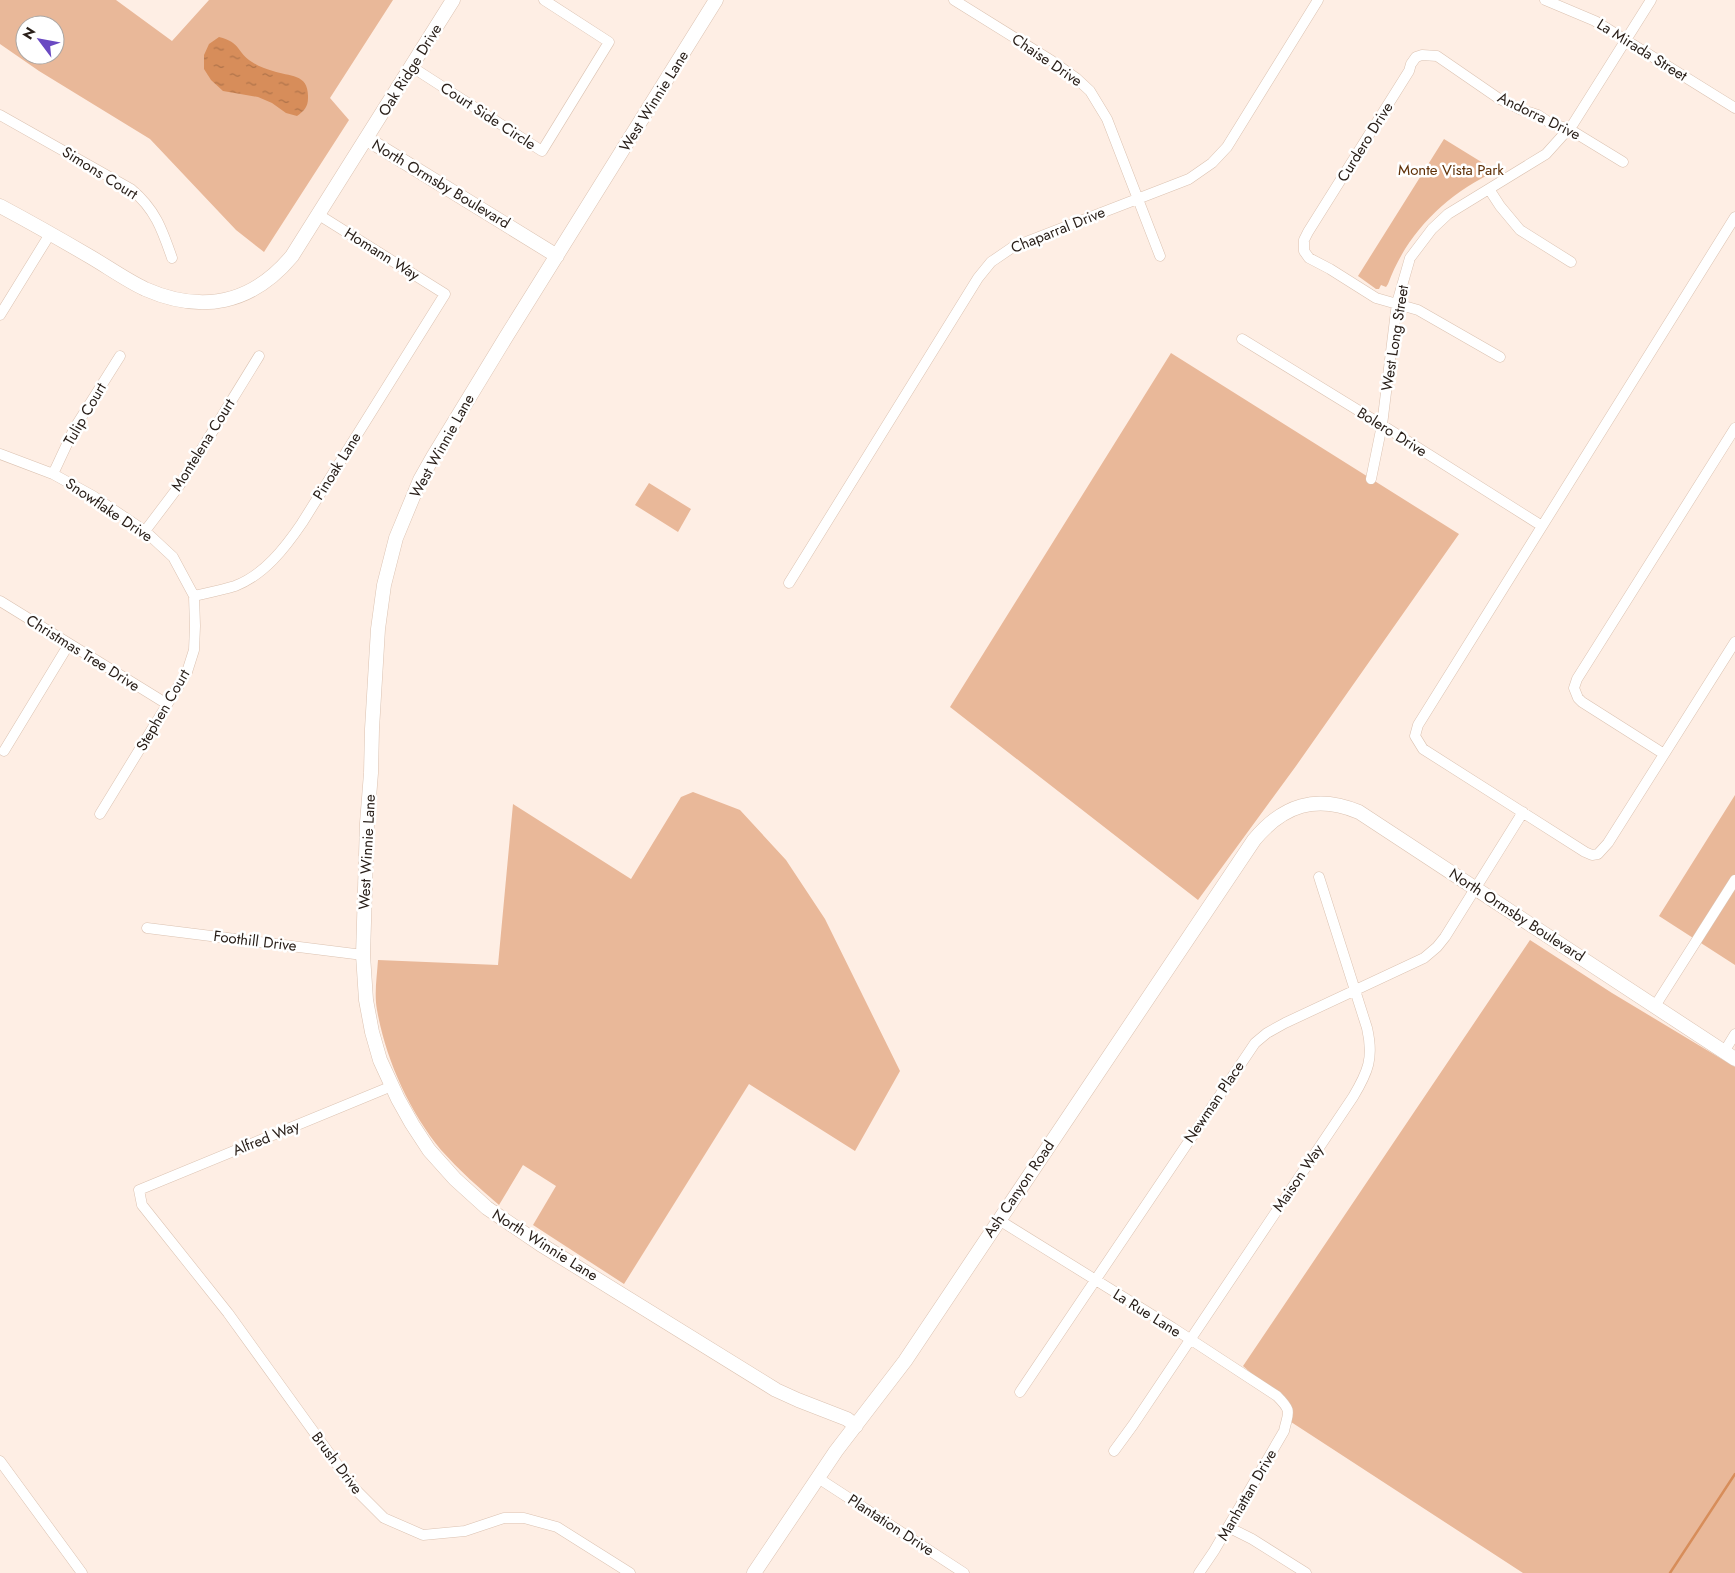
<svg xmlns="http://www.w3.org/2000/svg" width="1735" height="1573" font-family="Jost,sans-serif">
<defs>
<pattern id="water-ripples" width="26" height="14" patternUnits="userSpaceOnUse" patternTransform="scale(1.25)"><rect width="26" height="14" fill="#d78d5a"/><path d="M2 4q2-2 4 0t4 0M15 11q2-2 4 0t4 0" fill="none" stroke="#af734a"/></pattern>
</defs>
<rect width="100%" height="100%" fill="#feeee4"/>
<path fill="#e9b899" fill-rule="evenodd" d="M0,0H116L172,41L209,0H393L330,98L349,120L264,252L236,230L150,139L39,71L0,44ZM25,25H55V55H25Z
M1444,139L1496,171C1447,194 1407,232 1388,284L1386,287L1381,285L1379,289H1376L1358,276Z
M1171,353L1459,534L1296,766L1198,900L950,707Z
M649,483L691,509L678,532L635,505Z
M693,792L740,810L786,860L825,919L900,1071L855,1151L749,1084L624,1284L533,1225L556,1186L523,1165L499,1205C479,1188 459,1170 441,1150C409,1111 386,1060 377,1010C374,994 377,976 378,960L498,965L513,804L631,879L681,797Z
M1735,795V965L1659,916Z
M1530,940L1612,993L1735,1067V1573H1523L1288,1420L1277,1396L1243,1366Z"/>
<path fill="url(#water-ripples)" d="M219,37C241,42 237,53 252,62C258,66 266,69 273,71C290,77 309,73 308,98C308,107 304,111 297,116L286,113L272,103L258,97L223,91L211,80L204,69V55L209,44Z"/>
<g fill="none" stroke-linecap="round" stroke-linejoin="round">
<path stroke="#d78d5a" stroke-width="2.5" d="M1670,1573L1735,1474"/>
<defs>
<path id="minor" d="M954,0L1052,61L1076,78L1090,91L1107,119L1160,256
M1545,0L1595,21L1735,108
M412,67L542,151L609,42L544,0
M0,115L131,189C155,209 162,229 172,258
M1489,189L1500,206L1520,230L1571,262
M1735,217L1418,725L1415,736L1423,749L1585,852L1592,855L1598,854L1608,843L1735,642
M0,315L50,234
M1242,339L1382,425L1542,526
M1500,357L1418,310L1376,298L1330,269L1309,258L1304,251V240L1308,232L1409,71L1411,64L1416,57L1422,55L1437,56L1498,98L1522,110L1538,115L1550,123L1569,129L1623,162
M0,454L53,474L93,496L145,531L173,557L194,596L195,626L194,650L187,672L100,814
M53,474L74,429L120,356
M1371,479L1382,425L1397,303L1410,258L1432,229L1448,214L1546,154L1573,124L1651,0
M145,531L179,486L259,356
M789,583L978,278L991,262L1013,247L1189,179L1212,163L1227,147L1318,0
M194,596C207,593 222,590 235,586C264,575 285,548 302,523L445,294L319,215
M0,601L167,704
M4,751L69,644
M1664,754L1582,702L1578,698L1574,688L1577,679L1735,428
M147,928L363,955
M1655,1006L1735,880
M1724,1052L1735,1034
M392,1086L139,1190L142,1205L228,1313L355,1489L384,1518L423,1535L465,1531L504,1518H524L557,1527L630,1573
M999,1220L1173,1328L1277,1396C1293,1412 1288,1412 1284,1431L1214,1551L1199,1573
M1020,1392L1255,1043L1267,1033L1285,1023L1424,958L1437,947L1445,937L1523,812
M1114,1451L1133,1425L1353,1097C1368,1072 1374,1058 1367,1028L1319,877
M0,1461L82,1573
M818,1478L964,1573
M1228,1527L1252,1539L1306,1573"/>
<path id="tertiary" d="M716,0L506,337L433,457L420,480L396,538L384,585L378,629L372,729L371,773L367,823L363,955L366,1000L372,1032L380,1060L398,1099L412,1124L429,1150L455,1179L487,1208L540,1244L776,1390L798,1400L847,1419L856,1426
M367,139L557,256
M0,206C30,222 60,239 89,256C108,267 126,280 145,289C202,314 252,304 292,256L453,0
M754,1573L836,1451L905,1361L1254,840C1283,805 1316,794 1359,812L1735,1059"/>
</defs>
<use href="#minor" stroke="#dbc2b1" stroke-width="11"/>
<use href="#tertiary" stroke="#dbc2b1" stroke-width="15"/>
<use href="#minor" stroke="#fff" stroke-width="10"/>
<use href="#tertiary" stroke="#fff" stroke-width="14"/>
</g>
<g text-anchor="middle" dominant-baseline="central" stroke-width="5" stroke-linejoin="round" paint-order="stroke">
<g font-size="15" fill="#2a201a" stroke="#fff">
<text transform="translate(1642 50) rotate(32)">La Mirada Street</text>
<text transform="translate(1047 60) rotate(34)">Chaise Drive</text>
<text transform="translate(410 70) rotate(-58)">Oak Ridge Drive</text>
<text transform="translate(654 101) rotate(-58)">West Winnie Lane</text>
<text transform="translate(488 116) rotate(33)">Court Side Circle</text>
<text transform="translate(1539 116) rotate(26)">Andorra Drive</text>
<text transform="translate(1365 142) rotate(-58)">Curdero Drive</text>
<text transform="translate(100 173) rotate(32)">Simons Court</text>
<text transform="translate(441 184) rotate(31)">North Ormsby Boulevard</text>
<text transform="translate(1058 230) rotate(-22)">Chaparral Drive</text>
<text transform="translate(382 254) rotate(32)">Homann Way</text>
<text transform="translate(1395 338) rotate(-81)">West Long Street</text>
<text transform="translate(85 414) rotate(-60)">Tulip Court</text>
<text transform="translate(1392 432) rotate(32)">Bolero Drive</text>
<text transform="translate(203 445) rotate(-58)">Montelena Court</text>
<text transform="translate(442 446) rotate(-61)">West Winnie Lane</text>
<text transform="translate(337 466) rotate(-58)">Pinoak Lane</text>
<text transform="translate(109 510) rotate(34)">Snowflake Drive</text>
<text transform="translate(83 653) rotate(32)">Christmas Tree Drive</text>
<text transform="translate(163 710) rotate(-60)">Stephen Court</text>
<text transform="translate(367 852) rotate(-87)">West Winnie Lane</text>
<text transform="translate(1517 915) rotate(33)">North Ormsby Boulevard</text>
<text transform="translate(255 941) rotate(7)">Foothill Drive</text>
<text transform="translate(1214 1102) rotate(-56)">Newman Place</text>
<text transform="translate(266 1138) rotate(-22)">Alfred Way</text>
<text transform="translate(1298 1178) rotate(-56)">Maison Way</text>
<text transform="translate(1019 1189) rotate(-56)">Ash Canyon Road</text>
<text transform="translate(545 1245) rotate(32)">North Winnie Lane</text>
<text transform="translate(1147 1313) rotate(32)">La Rue Lane</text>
<text transform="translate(337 1463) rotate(53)">Brush Drive</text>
<text transform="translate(1247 1495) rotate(-60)">Manhattan Drive</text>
<text transform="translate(891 1525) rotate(33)">Plantation Drive</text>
</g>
<g font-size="15" fill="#5f3007" stroke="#fff">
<text x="1451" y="170">Monte Vista Park</text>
</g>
</g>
<g transform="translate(40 40) rotate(302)"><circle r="24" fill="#ffffff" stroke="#aaa6a3"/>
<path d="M0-4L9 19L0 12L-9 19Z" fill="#6a49c2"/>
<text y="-8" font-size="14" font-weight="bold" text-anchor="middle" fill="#2a201a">N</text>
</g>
</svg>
